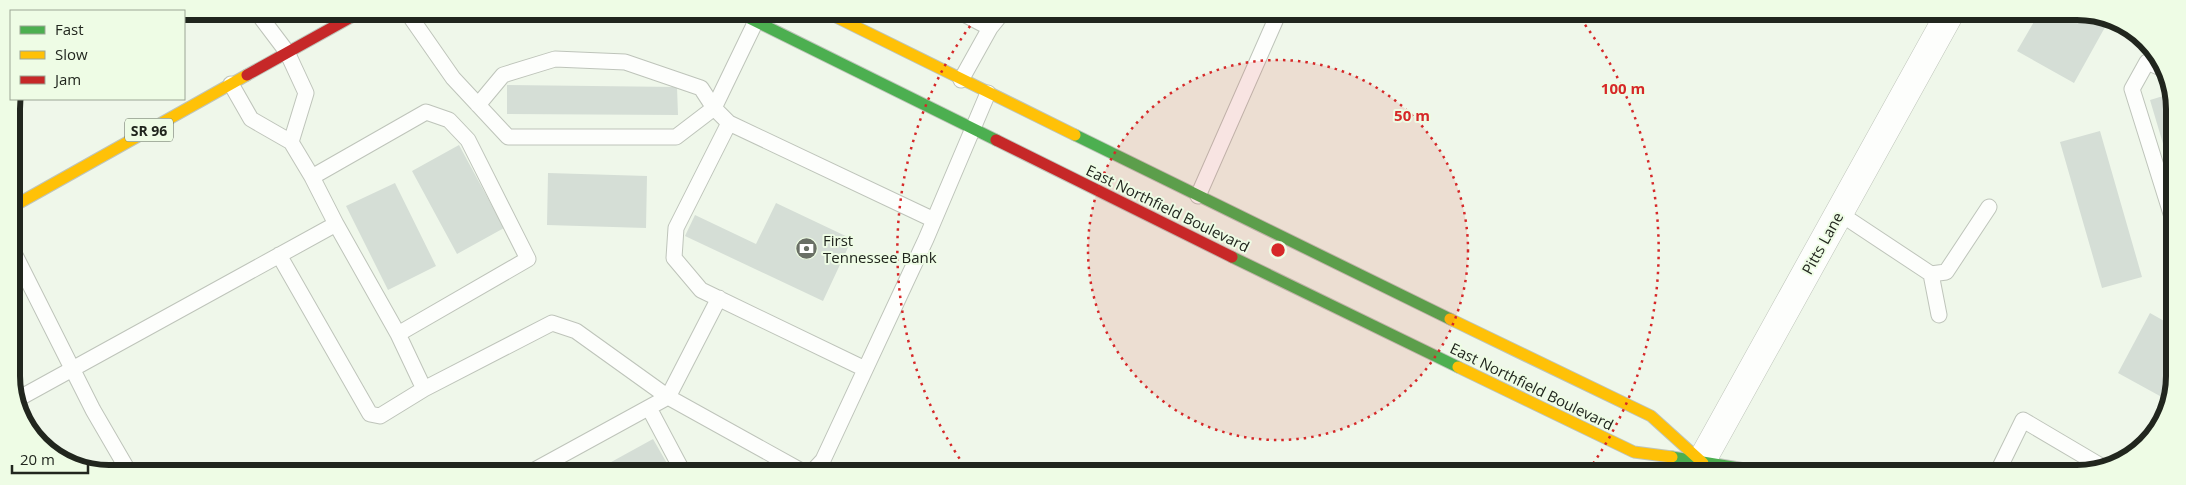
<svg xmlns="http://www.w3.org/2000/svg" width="2186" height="485" font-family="'Open Sans',sans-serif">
<rect width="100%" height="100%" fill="#eff7ea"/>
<path fill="#d5ded6" d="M2039,13H2096L2109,20L2074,83L2017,51Z
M507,85L677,87L678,115L507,114Z
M2173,93V174H2172L2150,100Z
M2100,131L2142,277L2102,288L2060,142Z
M459,145L504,228L457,254L412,171Z
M548,173L647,176L646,228L547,225Z
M395,183L436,266L388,290L346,206Z
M776,203L852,239L823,301L685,236L695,215L756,244Z
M2150,313L2173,326V395L2169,401L2118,373Z
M653,439L672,472H593Z"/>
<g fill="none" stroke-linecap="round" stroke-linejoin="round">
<defs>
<path id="lane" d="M256,11L287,52L306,93L291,142
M407,12L453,78L508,137H676L714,108L756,21
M960,12L990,28
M2161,68L2147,62L2132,89L2173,220
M961,80L990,28L1003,12
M478,105L503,75L555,59L625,62L701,88L714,108L729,123L934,220
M729,123L676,228L674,258L701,290L865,369
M312,177L426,112L449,120L468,140L528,259L398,334
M1198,196L1279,12
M1839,213L1931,274L1946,272L1989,207
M336,224L398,334L424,389L552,323L576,331L668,397L805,473
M12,249L93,410L129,472
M279,255L370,414L380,416L424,389
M1931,274L1939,315
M16,400L336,224L312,177L291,142L251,119L231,84
M649,408L683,472
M531,472L668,397L719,298
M811,473L823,460L926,239L988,93
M1997,473L2023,420L2101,466"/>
<path id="street" d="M1695,473L1950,13"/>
<path id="fast" d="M737,12L996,140
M1075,135L1450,319
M1232,257L1458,367
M1672,457L1769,473"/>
<path id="slow" d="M826,12L1075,135
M12,207L247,75
M1450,319L1651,416L1703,463
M1458,367L1634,452L1672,457"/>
<path id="jam" d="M247,75L362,11
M996,140L1232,257"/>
</defs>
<use href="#lane" stroke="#bec4ba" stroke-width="17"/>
<use href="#street" stroke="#bec4ba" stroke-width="29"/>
<use href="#fast" stroke="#bec4ba" stroke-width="13"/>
<use href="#slow" stroke="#bec4ba" stroke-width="13"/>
<use href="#jam" stroke="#bec4ba" stroke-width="13"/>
<use href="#lane" stroke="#fdfefc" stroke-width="15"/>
<use href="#street" stroke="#fdfefc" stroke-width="28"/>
<use href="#fast" stroke="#4caf50" stroke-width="11"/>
<use href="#slow" stroke="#ffc107" stroke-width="11"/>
<use href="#jam" stroke="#c62828" stroke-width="11"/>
</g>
<circle cx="1278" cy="250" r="190" fill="#d62828" fill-opacity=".12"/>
<g fill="none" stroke="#d62828" stroke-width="2.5" stroke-dasharray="2.5 5">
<circle cx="1278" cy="250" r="190"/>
<path d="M968 471A381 381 0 0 1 980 13M1576 13A381 381 0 0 1 1588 471"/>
</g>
<defs>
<symbol id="bank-disc" viewBox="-11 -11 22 22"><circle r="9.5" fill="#696f65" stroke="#eefce5"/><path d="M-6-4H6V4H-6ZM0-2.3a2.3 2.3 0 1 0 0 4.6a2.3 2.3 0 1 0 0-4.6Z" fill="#fff"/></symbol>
</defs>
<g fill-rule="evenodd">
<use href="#bank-disc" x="794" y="236" width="25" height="25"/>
</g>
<g text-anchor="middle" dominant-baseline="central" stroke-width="4" stroke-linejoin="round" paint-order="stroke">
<rect fill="#eefce5" stroke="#5e665a" stroke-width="1" x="125" y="118.5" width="48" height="23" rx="4"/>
<g font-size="14" font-weight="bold" fill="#21261e">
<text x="149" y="130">SR 96</text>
</g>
<g font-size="15" fill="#21261e" stroke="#eefce5">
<text transform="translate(1168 208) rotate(26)">East Northfield Boulevard</text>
<text transform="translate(1822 243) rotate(-61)">Pitts Lane</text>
<text transform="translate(1532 386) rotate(26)">East Northfield Boulevard</text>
</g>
<g font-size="15" fill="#21261e" stroke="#eefce5" text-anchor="start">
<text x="823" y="240">First<tspan x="823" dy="17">Tennessee Bank</tspan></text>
</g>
</g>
<path d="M0 0H2186V485H0ZM109 20H2077A89 89 0 0 1 2166 109V376A89 89 0 0 1 2077 465H109A89 89 0 0 1 20 376V109A89 89 0 0 1 109 20Z" fill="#eefce5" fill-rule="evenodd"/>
<path fill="none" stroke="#21261e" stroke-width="6" d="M109 20H2077A89 89 0 0 1 2166 109V376A89 89 0 0 1 2077 465H109A89 89 0 0 1 20 376V109A89 89 0 0 1 109 20Z"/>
<circle cx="1278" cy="250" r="8" fill="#d62828" stroke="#eefce5" stroke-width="2.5"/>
<g font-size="15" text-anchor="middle" font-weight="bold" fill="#d62828" stroke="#eefce5" stroke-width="4" stroke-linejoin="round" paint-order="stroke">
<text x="1623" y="94">100 m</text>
<text x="1412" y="121">50 m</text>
</g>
<rect x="10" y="10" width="175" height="90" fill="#eefce5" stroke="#9ca695"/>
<rect x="20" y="26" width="25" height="8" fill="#4caf50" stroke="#9ca695"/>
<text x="55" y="35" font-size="15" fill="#21261e">Fast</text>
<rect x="20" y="51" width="25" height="8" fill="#ffc107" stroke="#9ca695"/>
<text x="55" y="60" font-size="15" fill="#21261e">Slow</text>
<rect x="20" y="76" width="25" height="8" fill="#c62828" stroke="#9ca695"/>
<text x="55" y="85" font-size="15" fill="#21261e">Jam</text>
<path d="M12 465v8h76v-8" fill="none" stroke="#21261e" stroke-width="2.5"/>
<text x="20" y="465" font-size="15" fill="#21261e" stroke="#eefce5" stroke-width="4" paint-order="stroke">20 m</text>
</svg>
